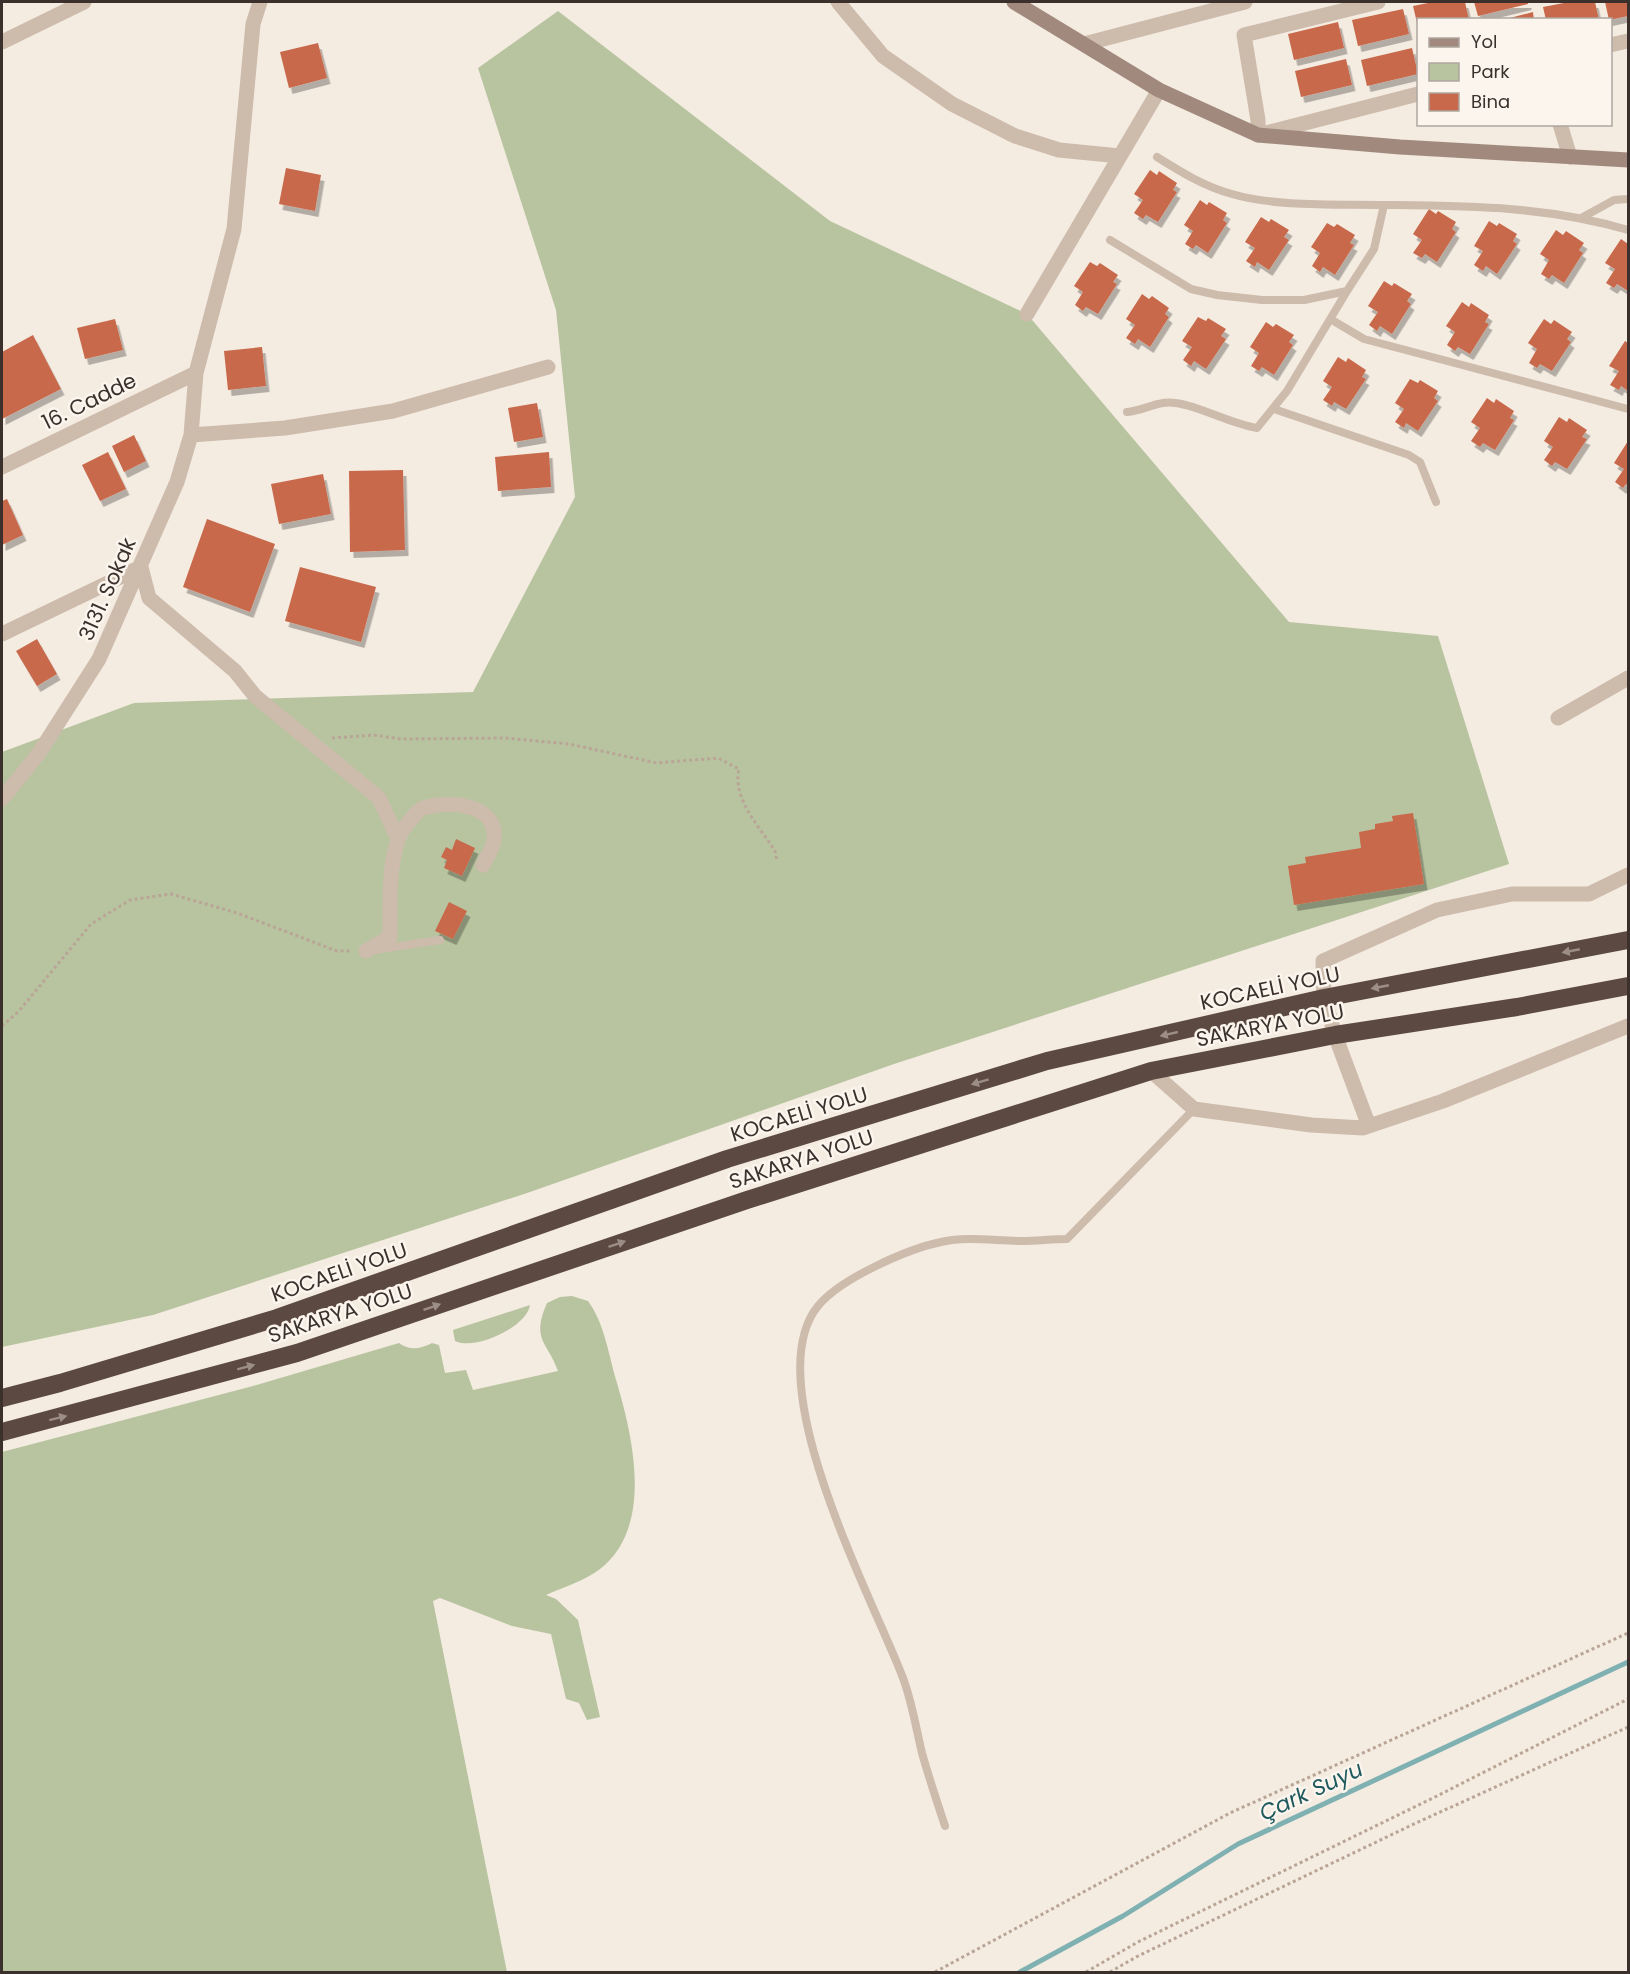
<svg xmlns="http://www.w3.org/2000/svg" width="1630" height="1974" font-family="Poppins,sans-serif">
<defs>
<filter id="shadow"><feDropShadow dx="3.5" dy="6" stdDeviation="0" flood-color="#0004"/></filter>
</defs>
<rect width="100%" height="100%" fill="#f4ebe1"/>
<path fill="#b8c4a0" d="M558,11L830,221L1027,314L1289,622L1438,636L1509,864L894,1064L530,1192L153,1315L2,1347V752L134,703L473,692L575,497L556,310L478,68Z
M572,1296L588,1301C605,1324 609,1357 617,1383C633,1438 654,1527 600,1569C584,1581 564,1587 546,1595L556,1599L578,1620L600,1717L587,1720L579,1703L566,1699L551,1634L512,1626L440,1598L433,1601L507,1972H2V1452L253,1386L399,1343C410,1351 420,1349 432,1343L439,1345L445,1373L466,1370L473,1390L558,1371C547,1341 531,1340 547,1303L560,1297Z
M530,1305C527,1327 475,1351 455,1341L453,1330Z"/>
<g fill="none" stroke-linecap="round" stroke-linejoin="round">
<path stroke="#7fb0b2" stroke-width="5" d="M1020,1972L1123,1916L1238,1844L1628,1662"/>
</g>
<path fill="#c8694b" filter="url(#shadow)" d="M1433,2H1465L1469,20H1418V27L1413,6Z
M1474,2H1528V4L1478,16Z
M1569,2H1595L1599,20H1546L1543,7Z
M1605,2H1628V16L1609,20Z
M1403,9L1409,34L1358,46L1352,20Z
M1533,12L1534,20H1506V19Z
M1338,22L1344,48L1294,60L1288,34Z
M318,43L327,78L289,88L280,52Z
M1412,48L1418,74L1367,86L1361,60Z
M1346,59L1352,85L1301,97L1295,71Z
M286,168L321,175L315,211L279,204Z
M1150,170L1157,175L1159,171L1177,183L1173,190L1177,192L1158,222L1146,215L1143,219L1134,213L1143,200L1134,194Z
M1200,200L1207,205L1209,202L1227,213L1223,220L1227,223L1208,253L1196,245L1193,249L1185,244L1193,231L1184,225Z
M1429,209L1436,214L1438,211L1456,222L1452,229L1456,232L1437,262L1425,254L1422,258L1413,253L1422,240L1413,234Z
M1261,217L1269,222L1271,219L1289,230L1284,237L1289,240L1269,270L1257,262L1255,267L1246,261L1255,248L1245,242Z
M1489,221L1497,226L1499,223L1517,234L1513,241L1517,244L1497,274L1486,266L1483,271L1474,265L1483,251L1474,246Z
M1327,223L1334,227L1337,224L1355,235L1350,243L1354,245L1335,275L1323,267L1320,272L1312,266L1320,253L1311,247Z
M1556,230L1563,235L1566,231L1584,243L1579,250L1583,253L1564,283L1552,275L1549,279L1541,274L1549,260L1540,254Z
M1621,239L1628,244V291L1617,284L1614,288L1606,283L1615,269L1605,263Z
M1090,262L1097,266L1100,263L1118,275L1113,282L1117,284L1098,314L1086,307L1083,311L1075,305L1083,292L1074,286Z
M1384,281L1392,286L1394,283L1412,294L1407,301L1411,304L1392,334L1380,326L1377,331L1369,325L1378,312L1368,306Z
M1142,294L1149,299L1152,296L1169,308L1165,314L1169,317L1150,347L1138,339L1135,344L1126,338L1135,325L1126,319Z
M1462,302L1469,307L1471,303L1489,315L1485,322L1489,324L1470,354L1458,347L1455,351L1447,345L1455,332L1446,326Z
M1198,317L1206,321L1208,318L1226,329L1221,336L1226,339L1206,369L1194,361L1191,366L1183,360L1192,347L1182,341Z
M115,319L123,350L85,359L77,328Z
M1544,319L1551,324L1554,320L1572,332L1567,339L1571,342L1552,371L1540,364L1537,368L1529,363L1537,349L1528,343Z
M1266,322L1273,327L1276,324L1294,335L1289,342L1293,345L1274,375L1262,367L1259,371L1251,366L1259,353L1250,347Z
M33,335L61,389L2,419V352Z
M1625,341L1628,343V391L1621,386L1619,390L1610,385L1619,371L1609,366Z
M262,347L266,386L228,390L224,351Z
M1338,357L1346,362L1348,358L1366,370L1362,377L1366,379L1346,409L1334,402L1332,406L1323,400L1332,387L1323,381Z
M1410,379L1418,383L1420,380L1438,391L1434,398L1438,401L1418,431L1406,423L1404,428L1395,422L1404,409L1395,403Z
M1487,398L1494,403L1496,399L1514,411L1510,418L1514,420L1495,450L1483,443L1480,447L1471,441L1480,428L1471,422Z
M537,403L543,437L514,442L508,408Z
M1559,417L1567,422L1569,418L1587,430L1582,437L1587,439L1567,469L1555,462L1552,466L1544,460L1553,447L1544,441Z
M134,435L146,461L124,472L112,446Z
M1628,441V485L1626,484L1623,488L1615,482L1624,469L1614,463Z
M108,452L126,489L100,501L82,465Z
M549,452L551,487L498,491L495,457Z
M403,470L405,550L350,552L349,471Z
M323,474L331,514L279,524L271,484Z
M7,499L23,535L2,545V501Z
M207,519L275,544L250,612L183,587Z
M300,567L376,587L361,642L285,621Z
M37,639L57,674L37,686L16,651Z
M1413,813L1424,884L1294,905L1288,866L1306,863L1305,857L1361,848L1359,832L1375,829V824L1393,821L1392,816Z
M456,839L475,848L462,876L444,868L447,860L441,857L446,847L452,850Z
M449,902L467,911L453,939L435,931Z"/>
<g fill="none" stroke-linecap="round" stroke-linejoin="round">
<path stroke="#b9a596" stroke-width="3" stroke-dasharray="3 3" stroke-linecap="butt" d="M332,738L374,735L401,739L505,738L569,744L657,763L718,758L739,769C732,799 760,827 775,851L777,861
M2,1026L19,1011L91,924L130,900L171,894L237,913L337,951H350
M935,1972L1230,1813L1628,1633
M1086,1972L1138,1942L1437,1796L1628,1699
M1110,1972L1138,1956L1416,1823L1628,1727"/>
<path stroke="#cdbbac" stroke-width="8" d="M1157,157C1181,172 1205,187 1232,194C1275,207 1338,204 1384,205
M1583,217L1614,200L1628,199
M1110,240L1191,289L1217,295L1262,300H1304L1347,291L1374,249L1384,205C1468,206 1547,206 1628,230
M1332,320L1364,339L1628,409
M1274,409L1409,455L1420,462L1436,502
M1127,412C1140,411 1150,405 1163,403C1188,399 1228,424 1257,428L1287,391L1347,291
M375,950L440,940
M945,1826C937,1802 929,1778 922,1753C916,1728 912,1702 903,1678C873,1599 756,1382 818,1306C840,1279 907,1249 941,1242C968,1236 995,1241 1022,1241C1037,1241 1052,1239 1067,1239L1194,1109"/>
<path stroke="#cdbbac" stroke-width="15" d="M838,2L883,56L952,104L1015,136L1059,150L1120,156
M1378,2L1244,35L1258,120V135L1418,94
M2,42L84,2
M1084,44L1245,2
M1610,45L1628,41
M1560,124L1570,157
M1027,314L1159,90
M191,435L285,428L393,411L548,367
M2,467L196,373
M2,634L141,567L149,598L235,671L255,696L379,798L398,839
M1558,718L1628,678
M2,799L39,753L99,659L177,482L191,435L196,373L234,229L253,24L260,2
M366,951L390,937C390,906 388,870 398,840C400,832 416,811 423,808C447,800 499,803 494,840C493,848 486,858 483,865
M1151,1071L1194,1109L1311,1125L1363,1128L1443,1101L1628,1026
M1369,1126L1335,1035L1324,998L1323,961L1437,910L1512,894H1589L1628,875"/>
<path stroke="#a18a7d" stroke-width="15" d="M1014,2L1159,90L1258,135L1400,147L1628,160"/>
<path stroke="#5c4a42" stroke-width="18" d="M2,1398L60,1383L277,1318L727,1159L1047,1061L1324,998L1628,940
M2,1432L297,1353L747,1200L1151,1071L1335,1035L1517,1007L1628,986"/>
</g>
<defs><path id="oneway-solid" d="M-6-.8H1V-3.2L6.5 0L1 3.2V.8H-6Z" transform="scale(1.5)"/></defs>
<g fill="#9c8e87">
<use href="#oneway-solid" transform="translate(1571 951) rotate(169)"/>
<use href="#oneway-solid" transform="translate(1380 987) rotate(169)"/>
<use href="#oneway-solid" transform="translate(1169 1034) rotate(167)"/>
<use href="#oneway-solid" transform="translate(980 1082) rotate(163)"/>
<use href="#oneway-solid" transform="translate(617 1244) rotate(-19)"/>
<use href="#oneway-solid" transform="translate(432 1307) rotate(-19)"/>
<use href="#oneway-solid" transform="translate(246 1367) rotate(-15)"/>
<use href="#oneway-solid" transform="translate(58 1418) rotate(-14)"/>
</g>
<g text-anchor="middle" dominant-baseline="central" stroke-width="5" stroke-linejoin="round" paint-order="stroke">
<g font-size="21" fill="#3b302b" stroke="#fbf5ee">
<text transform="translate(89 401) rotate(-26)">16. Cadde</text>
<text transform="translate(107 589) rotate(-66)">3131. Sokak</text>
<text transform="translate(1270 988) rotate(-12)">KOCAELİ YOLU</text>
<text transform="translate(1270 1025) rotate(-11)">SAKARYA YOLU</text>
<text transform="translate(799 1114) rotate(-17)">KOCAELİ YOLU</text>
<text transform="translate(801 1159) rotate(-18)">SAKARYA YOLU</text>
<text transform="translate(339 1272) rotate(-19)">KOCAELİ YOLU</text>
<text transform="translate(340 1313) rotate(-18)">SAKARYA YOLU</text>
</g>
<g font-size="22" font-style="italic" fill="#1f5a5e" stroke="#fbf5ee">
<text transform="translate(1311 1791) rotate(-25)">Çark Suyu</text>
</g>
</g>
<rect width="1630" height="1974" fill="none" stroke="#3b302b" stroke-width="6"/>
<rect x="1417" y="18" width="195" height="108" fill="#fbf5ee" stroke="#aea6a0" stroke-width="1.5"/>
<rect x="1429" y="38" width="30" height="9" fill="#a18a7d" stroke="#aea6a0" stroke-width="1.5"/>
<text x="1471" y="48" font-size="18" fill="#3b302b">Yol</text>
<rect x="1429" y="63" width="30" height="18" fill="#b8c4a0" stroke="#aea6a0" stroke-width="1.5"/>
<text x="1471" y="78" font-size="18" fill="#3b302b">Park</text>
<rect x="1429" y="93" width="30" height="18" fill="#c8694b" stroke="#aea6a0" stroke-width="1.5"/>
<text x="1471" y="108" font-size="18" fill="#3b302b">Bina</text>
</svg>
